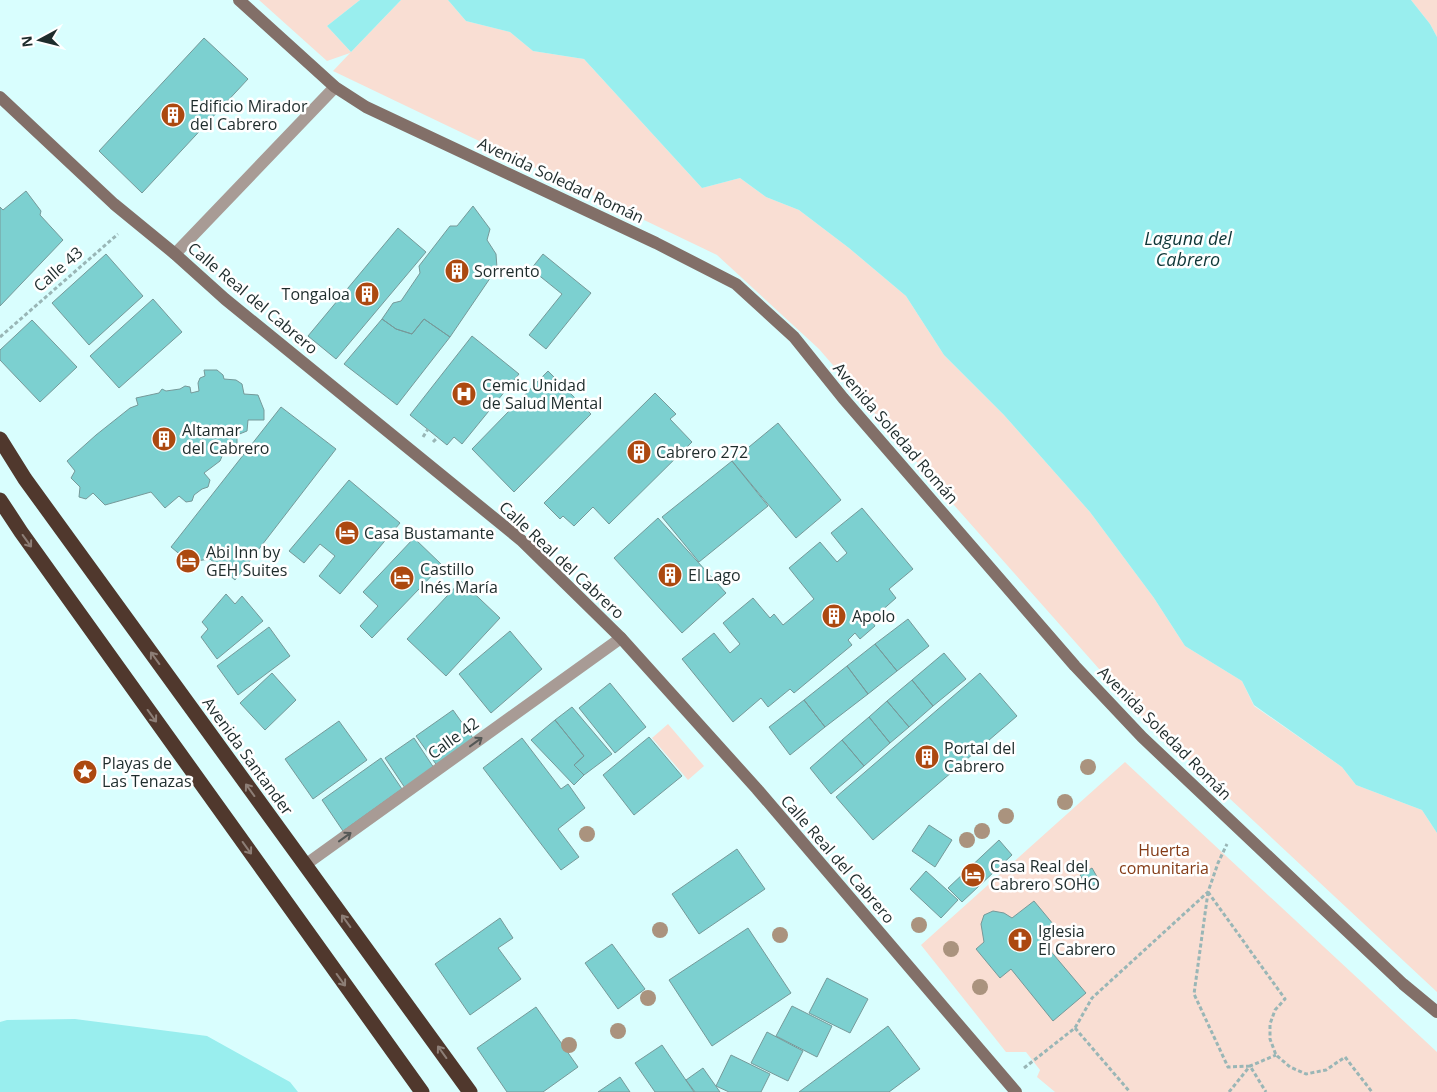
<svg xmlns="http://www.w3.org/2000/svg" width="1437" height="1092" font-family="'Open Sans',sans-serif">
<rect width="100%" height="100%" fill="#d9fefe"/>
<path fill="#f9ded3" d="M259,0H360L327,26L351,52L401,0H448L466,21L510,32L533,51L584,59L702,188L740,178L766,197L799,210L849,248L906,296L944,355L1004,415L1090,512L1154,598L1185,646L1242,681L1254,706L1342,767L1356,785L1422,810L1437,833V992L1139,714L953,504L819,349L717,255L333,71L350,53L327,61Z
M1411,0H1437V37L1430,24Z
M668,724L704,766L688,780L652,738Z
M1125,762L1437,1052V1092H1055L1037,1077L1040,1070L1026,1052H1006L921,945Z"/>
<path fill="#9ee" d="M360,0H401L351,52L327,26Z
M448,0H1411L1430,24L1437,37V833L1422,810L1356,785L1342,767L1254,705L1242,681L1185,646L1154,598L1090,512L1004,415L944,355L906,296L849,248L799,210L766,197L740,178L702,188L584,59L533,51L510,32L466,21Z
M75,1019L207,1036L290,1082L298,1092H0V1022L7,1020Z"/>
<path fill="#7cd0d0" stroke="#769999" d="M204,38L248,79L142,193L99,151Z
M26,191L41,211L40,215L63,240L0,306V207L3,210Z
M473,206L490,229L487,240L496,254L497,268L450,337L424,319L412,334L396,329L382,319L393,303L401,301L420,273L419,266L450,226H457Z
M398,228L426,252L336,359L308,336Z
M106,254L143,296L89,345L52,303Z
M543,254L591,293L546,349L529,335L562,294L531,269Z
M153,299L182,332L119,388L90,356Z
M382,319L396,329L412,334L424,319L450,337L397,405L344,364Z
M32,320L77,367L40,402L0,360V350Z
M472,336L519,374L462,444L454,437L447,445L410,415Z
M204,370H217L223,375L224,379L236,380L242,384L244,394L258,395L264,410V420H248L247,431L237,435V444L227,445L228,452L223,454L220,461L204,473L210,480L208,487L202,489L194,495L192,501L186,502L179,496L165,508L151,492L105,505L93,493L86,499L79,497L80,487L71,478L75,471L67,461L96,435L130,408L138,405L136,398L159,393L162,389L166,391L180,389L185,386L190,387L191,393L199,391L198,383L200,378L205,376Z
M548,371L591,414L514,492L472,449Z
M655,393L676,414L670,419L692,442L609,524L593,507L574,526L563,516L560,519L544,503Z
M281,407L336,449L235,580L210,559L189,562L171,547Z
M778,423L841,500L796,538L732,461Z
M732,461L768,506L699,562L662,517Z
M349,480L400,523L340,594L319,576L335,556L320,544L304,563L289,551Z
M862,508L913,569L889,589L896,598L871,620L875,626L860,639L855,633L848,640L852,645L794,693L790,689L768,707L761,698L733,722L682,659L714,633L730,653L740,644L723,623L753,598L770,618L774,614L783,625L814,599L789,568L820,542L837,562L847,553L831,533Z
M658,518L726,593L682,633L614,558Z
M414,538L442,565L372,638L360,626L378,606L363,592Z
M461,581L500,618L446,676L407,639Z
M226,594L235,604L242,596L263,621L217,659L201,637L208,629L202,622Z
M908,619L929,646L897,671L875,644Z
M269,627L290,656L238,695L217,666Z
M510,631L542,669L491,713L459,674Z
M875,644L897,671L868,694L847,666Z
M944,653L966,679L933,706L912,680Z
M847,666L868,694L825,727L804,700Z
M272,673L296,700L265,730L240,703Z
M980,673L1017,716L873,840L836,797Z
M912,680L933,706L909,727L887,701Z
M610,683L646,727L615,753L579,708Z
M804,700L825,727L790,755L769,727Z
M887,701L909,727L890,743L869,717Z
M572,707L612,754L584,775L574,765L584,756L555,720Z
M453,710L475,741L438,767L416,736Z
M869,717L890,743L864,766L842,740Z
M555,720L584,756L574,765L584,775L574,785L531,740Z
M339,721L367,760L313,799L285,759Z
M649,737L682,776L634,815L603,775Z
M414,738L434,768L405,788L385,758Z
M522,738L561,789L568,784L585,808L558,829L579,857L561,870L483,768Z
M842,740L864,766L831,794L810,768Z
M381,758L402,789L343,831L322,800Z
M929,825L952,840L935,867L912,851Z
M999,840L1012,855L962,902L948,888Z
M737,849L765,889L699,934L672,894Z
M1092,868L1100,882L1088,888L1080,875Z
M926,871L958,900L941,918L910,889Z
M1034,901L1058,930L1043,942L1086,993L1053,1021L1011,969L1000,978L976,949L984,942L981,924L984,915L993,911L1004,913L1012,918Z
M500,918L513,938L498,948L521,979L470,1015L435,964Z
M748,928L791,993L712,1046L669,980Z
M612,944L645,989L618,1009L585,963Z
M827,978L868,999L850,1033L809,1013Z
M792,1006L832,1026L817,1057L776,1036Z
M536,1007L578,1067L543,1092H507L477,1048Z
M888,1026L920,1069L889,1092H799Z
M767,1032L803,1051L788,1081L751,1063Z
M662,1045L694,1092H655L635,1063Z
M731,1055L770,1074L761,1092H729L716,1086Z
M703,1068L720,1092H695L686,1080Z
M620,1077L630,1092H598Z"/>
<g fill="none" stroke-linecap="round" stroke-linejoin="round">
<path stroke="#99b6b6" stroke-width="3" stroke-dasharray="4 2.5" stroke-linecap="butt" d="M0,337L118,234
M423,437L428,429
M433,442L438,437
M1208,892L1285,999L1275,1010L1270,1024V1039L1276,1055L1290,1067L1306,1074L1326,1070L1345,1057L1372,1092
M1208,892L1194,994L1228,1067L1250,1066L1266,1092
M1075,1028L1130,1092
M1024,1068L1075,1028L1092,998L1208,892L1218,863L1227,844
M1229,1092L1250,1066L1276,1055"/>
<path stroke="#a89b95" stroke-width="12" d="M175,254L335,87
M305,865L621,638"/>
<path stroke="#826f68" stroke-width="12" d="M239,0L335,87L366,107L656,243L736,284L794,337L843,398L1075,666L1142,737L1403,984L1437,1012
M0,97L114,204L175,254L225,299L521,540L621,638L757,789L1016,1092"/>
<path stroke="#50382d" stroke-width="15" d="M0,439L25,479L470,1092
M0,500L21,532L422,1092"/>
</g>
<g fill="#aa937e">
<circle cx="1088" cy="767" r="8"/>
<circle cx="1065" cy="802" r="8"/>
<circle cx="1006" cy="816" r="8"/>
<circle cx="982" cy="831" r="8"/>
<circle cx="587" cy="834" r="8"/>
<circle cx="967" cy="840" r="8"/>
<circle cx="919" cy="925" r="8"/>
<circle cx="660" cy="930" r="8"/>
<circle cx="780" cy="935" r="8"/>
<circle cx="951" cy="949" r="8"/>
<circle cx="980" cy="987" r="8"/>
<circle cx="648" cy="998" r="8"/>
<circle cx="618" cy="1031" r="8"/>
<circle cx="569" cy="1045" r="8"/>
</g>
<defs><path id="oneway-shaft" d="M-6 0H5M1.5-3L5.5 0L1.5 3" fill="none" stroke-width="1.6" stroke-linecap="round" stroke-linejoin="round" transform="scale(1.25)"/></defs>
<g stroke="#8d7e76">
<use href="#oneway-shaft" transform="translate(27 541) rotate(54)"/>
<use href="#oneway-shaft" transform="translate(155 658) rotate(-126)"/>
<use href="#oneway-shaft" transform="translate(152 716) rotate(54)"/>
<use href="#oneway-shaft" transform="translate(250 790) rotate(-126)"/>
<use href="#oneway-shaft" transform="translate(247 848) rotate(54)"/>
<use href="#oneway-shaft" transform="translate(346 921) rotate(-126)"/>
<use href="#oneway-shaft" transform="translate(341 980) rotate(54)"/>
<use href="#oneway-shaft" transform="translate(442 1052) rotate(-126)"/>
</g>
<g stroke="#555856">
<use href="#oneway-shaft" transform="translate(476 742) rotate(-36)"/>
<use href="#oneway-shaft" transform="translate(345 837) rotate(-36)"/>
</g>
<defs>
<symbol id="building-disc" viewBox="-11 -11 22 22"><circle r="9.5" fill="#ac4910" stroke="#fff"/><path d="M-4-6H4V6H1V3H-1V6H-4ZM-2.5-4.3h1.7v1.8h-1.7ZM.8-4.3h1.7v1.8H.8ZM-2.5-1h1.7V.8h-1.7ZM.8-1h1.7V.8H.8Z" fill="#fff"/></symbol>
<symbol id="hospital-disc" viewBox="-11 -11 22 22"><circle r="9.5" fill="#ac4910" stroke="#fff"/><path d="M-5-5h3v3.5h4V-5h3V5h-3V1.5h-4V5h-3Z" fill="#fff"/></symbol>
<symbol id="hotel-disc" viewBox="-11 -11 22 22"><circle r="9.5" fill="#ac4910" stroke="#fff"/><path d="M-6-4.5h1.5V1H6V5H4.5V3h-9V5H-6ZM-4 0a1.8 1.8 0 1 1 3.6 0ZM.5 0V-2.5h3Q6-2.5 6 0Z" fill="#fff"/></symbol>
<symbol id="sight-disc" viewBox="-11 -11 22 22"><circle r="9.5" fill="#ac4910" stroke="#fff"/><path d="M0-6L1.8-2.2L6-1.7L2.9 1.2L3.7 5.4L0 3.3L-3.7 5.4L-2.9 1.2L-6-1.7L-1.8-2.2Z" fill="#fff"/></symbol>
<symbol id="church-disc" viewBox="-11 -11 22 22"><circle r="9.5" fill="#ac4910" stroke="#fff"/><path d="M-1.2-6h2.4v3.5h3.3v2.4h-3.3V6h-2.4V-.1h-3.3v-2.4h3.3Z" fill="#fff"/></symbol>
</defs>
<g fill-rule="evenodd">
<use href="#building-disc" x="159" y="101" width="28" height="28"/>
<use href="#building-disc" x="443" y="257" width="28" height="28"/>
<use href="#building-disc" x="353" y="280" width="28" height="28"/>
<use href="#hospital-disc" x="450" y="380" width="28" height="28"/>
<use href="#building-disc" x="150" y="425" width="28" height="28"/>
<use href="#building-disc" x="625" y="438" width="28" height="28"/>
<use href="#hotel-disc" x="333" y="519" width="28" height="28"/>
<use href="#hotel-disc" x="174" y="547" width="28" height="28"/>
<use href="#building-disc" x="656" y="561" width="28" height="28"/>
<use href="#hotel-disc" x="388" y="564" width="28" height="28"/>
<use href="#building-disc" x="820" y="602" width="28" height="28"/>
<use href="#building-disc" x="913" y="743" width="28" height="28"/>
<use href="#sight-disc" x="71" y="758" width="28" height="28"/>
<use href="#hotel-disc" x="959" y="861" width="28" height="28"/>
<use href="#church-disc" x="1006" y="926" width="28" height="28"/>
</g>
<g text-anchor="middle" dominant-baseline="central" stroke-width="5" stroke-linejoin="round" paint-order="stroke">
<g font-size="16" fill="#1e2c2c" stroke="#fff" text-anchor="start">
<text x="190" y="106">Edificio Mirador<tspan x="190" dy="18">del Cabrero</tspan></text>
<text x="474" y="271">Sorrento</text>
<text x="350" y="294" text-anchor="end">Tongaloa</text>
<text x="482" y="385">Cemic Unidad<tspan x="482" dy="18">de Salud Mental</tspan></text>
<text x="182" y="430">Altamar<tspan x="182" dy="18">del Cabrero</tspan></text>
<text x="656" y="452">Cabrero 272</text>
<text x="364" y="533">Casa Bustamante</text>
<text x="206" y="552">Abi Inn by<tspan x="206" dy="18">GEH Suites</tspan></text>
<text x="420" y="569">Castillo<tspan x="420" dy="18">Inés María</tspan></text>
<text x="688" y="575">El Lago</text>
<text x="852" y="616">Apolo</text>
<text x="944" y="748">Portal del<tspan x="944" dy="18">Cabrero</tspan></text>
<text x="102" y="763">Playas de<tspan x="102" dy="18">Las Tenazas</tspan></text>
<text x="990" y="866">Casa Real del<tspan x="990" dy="18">Cabrero SOHO</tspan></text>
<text x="1038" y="931">Iglesia<tspan x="1038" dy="18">El Cabrero</tspan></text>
</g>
<g font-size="16" fill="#1e2c2c" stroke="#fff">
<text transform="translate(561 180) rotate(25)">Avenida Soledad Román</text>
<text transform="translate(58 269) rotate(-41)">Calle 43</text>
<text transform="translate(253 298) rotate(40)">Calle Real del Cabrero</text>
<text transform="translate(896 433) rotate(49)">Avenida Soledad Román</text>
<text transform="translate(562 560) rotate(43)">Calle Real del Cabrero</text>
<text transform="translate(1165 733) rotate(45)">Avenida Soledad Román</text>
<text transform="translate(453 738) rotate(-36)">Calle 42</text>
<text transform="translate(248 756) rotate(54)">Avenida Santander</text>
<text transform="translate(838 859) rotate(49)">Calle Real del Cabrero</text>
</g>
<g font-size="16" fill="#843b16" stroke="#fff">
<text x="1164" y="850">Huerta<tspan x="1164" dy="18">comunitaria</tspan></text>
</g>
<g font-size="18" font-style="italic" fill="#0d3637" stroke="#fff">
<text x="1188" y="238">Laguna del<tspan x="1188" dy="21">Cabrero</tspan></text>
</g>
</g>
<g transform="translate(40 40) rotate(263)" stroke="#ffffff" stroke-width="4" paint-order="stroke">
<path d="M0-4L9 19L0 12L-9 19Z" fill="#1e2c2c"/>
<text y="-8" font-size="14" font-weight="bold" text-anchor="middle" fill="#1e2c2c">N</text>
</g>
</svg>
